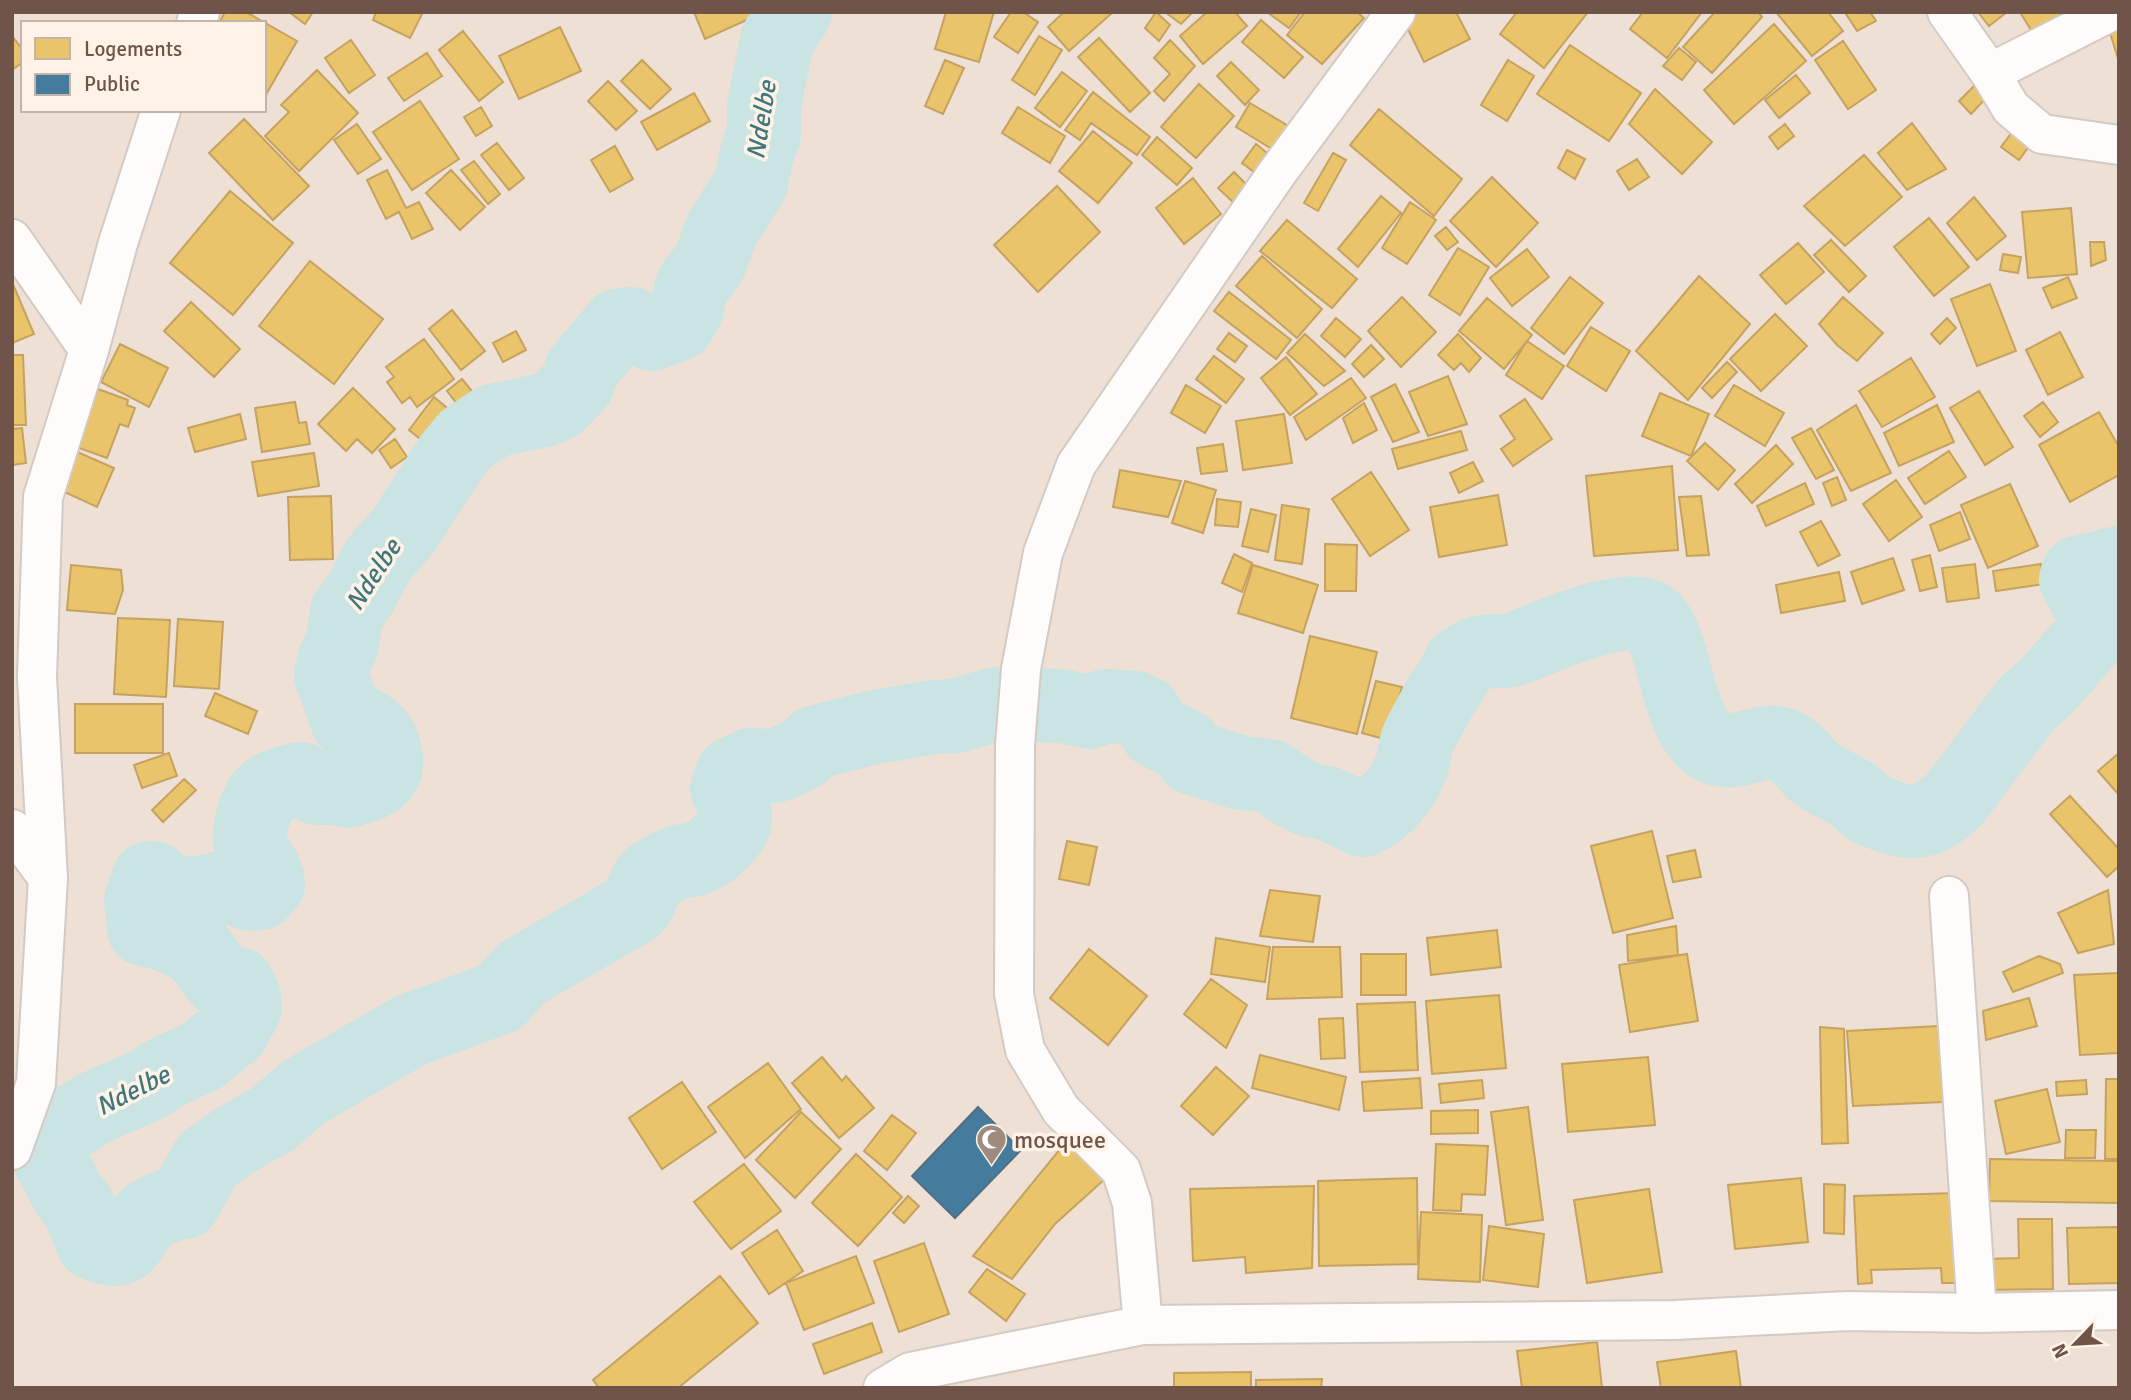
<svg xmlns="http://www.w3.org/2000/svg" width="2131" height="1400" font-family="Signika,sans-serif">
<rect width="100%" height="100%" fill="#f5eee7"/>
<path fill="#eee0d4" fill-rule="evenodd" d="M12,12H2119V1388H12ZM23,23H264V110H23Z"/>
<path fill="#e9c46a" stroke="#c5a260" stroke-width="2" d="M225,12H246L297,41L264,98V23H219Z
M289,12H313L305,24Z
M376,12H418L422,14L410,38L373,20Z
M694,12H762V13L705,39Z
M946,12H994L979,62L935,49Z
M1011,12H1023L1038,22L1018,53L994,37Z
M1064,12H1111L1112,13L1069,51L1048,27Z
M1156,12L1170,25L1159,41L1145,28Z
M1165,12H1193L1181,24Z
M1207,12H1235L1247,26L1203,64L1180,36Z
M1267,12H1301L1289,28Z
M1305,12H1357L1364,18L1322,64L1287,35Z
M1407,12H1456L1470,39L1424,62L1401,15Z
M1517,12H1588L1544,68L1500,34Z
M1643,12H1702L1667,58L1630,29Z
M1715,12H1758L1762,17L1712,73L1683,47Z
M1776,12H1828L1843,31L1812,56Z
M1849,12H1870L1876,21L1857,31L1846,14Z
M1978,12H2007L1989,26Z
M2020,12H2066L2032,32Z
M1261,20L1303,57L1284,78L1242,42Z
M2119,22V62L2108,26Z
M1774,24L1806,61L1734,124L1704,90Z
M560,27L581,71L519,99L499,56Z
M463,31L503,82L479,101L439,50Z
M12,36L23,50V62L12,70Z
M1039,36L1062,50L1035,95L1012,80Z
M1099,38L1150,93L1130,112L1078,57Z
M351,40L375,75L349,93L325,58Z
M1170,40L1195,66L1164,101L1154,91L1170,74L1154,58Z
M1843,41L1876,90L1848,109L1815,60Z
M1570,45L1641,93L1609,141L1537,94Z
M1679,48L1696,62L1682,80L1663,66Z
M427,53L442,76L404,101L388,78Z
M642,60L671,89L650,109L621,81Z
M945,60L964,68L943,114L925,106Z
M1508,60L1534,76L1507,121L1481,105Z
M1231,62L1259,90L1245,105L1217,76Z
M317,70L358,113L299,171L265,136L289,112L281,105Z
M1062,72L1087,91L1060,127L1035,108Z
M1796,75L1810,93L1779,118L1765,100Z
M608,81L637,111L616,130L588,101Z
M1977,83L1989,95L1971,114L1959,101Z
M1199,84L1234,116L1196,158L1161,127Z
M1655,89L1712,142L1682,174L1629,124Z
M1093,92L1150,137L1137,155L1091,123L1080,140L1065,130Z
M694,93L710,121L657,150L641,122Z
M420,101L459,159L412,190L373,132Z
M1250,103L1290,127L1275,151L1236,127Z
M481,107L492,126L476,136L464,117Z
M1018,107L1065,136L1050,163L1002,133Z
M1379,109L1462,179L1434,216L1350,145Z
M244,119L309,186L273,220L209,153Z
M1912,123L1946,169L1907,190L1878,153Z
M357,124L381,159L358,174L334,140Z
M1785,124L1794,136L1778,149L1769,137Z
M2018,124L2035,138L2019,160L2001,147Z
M1093,131L1132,163L1098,203L1059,171Z
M1157,137L1192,168L1177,185L1142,155Z
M497,143L524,178L509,190L481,155Z
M1256,144L1272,157L1258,175L1242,163Z
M615,146L633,179L610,192L591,160Z
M1567,150L1585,159L1575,179L1558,168Z
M1333,153L1346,160L1318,211L1304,203Z
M1864,155L1902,197L1845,246L1804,206Z
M1637,159L1649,177L1629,190L1617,171Z
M474,161L500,194L488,204L461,170Z
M387,170L406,208L419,202L433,229L412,239L399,212L386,219L367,180Z
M451,170L485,207L460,230L426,193Z
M1234,172L1251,189L1236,205L1218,188Z
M1492,177L1538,223L1496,267L1450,221Z
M1193,178L1221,214L1184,244L1156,208Z
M1057,186L1100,232L1038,292L994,245Z
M230,191L293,243L233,315L170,263Z
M1381,196L1401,213L1358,267L1338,249Z
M1974,197L2006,236L1977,260L1947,223Z
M1410,202L1436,220L1407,264L1382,248Z
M2071,208L2077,274L2028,278L2022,212Z
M1929,218L1969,267L1934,296L1894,247Z
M1287,220L1357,279L1332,308L1260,251Z
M1446,227L1458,242L1447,250L1435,236Z
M1831,240L1866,276L1849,292L1814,255Z
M2090,242H2104L2106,260L2091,266Z
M1798,243L1824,272L1786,304L1760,275Z
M1458,248L1489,267L1460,315L1429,295Z
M1527,249L1549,277L1512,306L1490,278Z
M2003,254L2021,257L2018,273L2000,270Z
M1262,256L1322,309L1297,338L1236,286Z
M310,261L383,319L334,384L259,326Z
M1699,276L1750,324L1688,400L1636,351Z
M1570,277L1603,303L1564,354L1531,328Z
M2068,277L2077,298L2052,308L2043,288Z
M12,282L34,334L12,343Z
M1990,284L2016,351L1977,366L1951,299Z
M1229,292L1291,340L1276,359L1214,311Z
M1402,297L1436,332L1401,367L1368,331Z
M1843,297L1883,333L1857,361L1837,345L1819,324Z
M1487,298L1532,335L1504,369L1459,331Z
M191,302L240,349L214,377L164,331Z
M452,310L485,351L461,370L429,329Z
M1775,314L1807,346L1761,391L1730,359Z
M1336,318L1361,339L1345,357L1321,336Z
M1947,318L1956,328L1940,344L1931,334Z
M1591,327L1630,351L1606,391L1567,366Z
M516,331L526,350L503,362L493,343Z
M2060,332L2083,377L2048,395L2026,350Z
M1229,333L1247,346L1235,362L1217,349Z
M1305,334L1345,371L1324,386L1287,353Z
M1458,334L1481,358L1469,372L1461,363L1454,370L1438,355Z
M424,339L454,379L417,407L410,397L402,403L387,382L394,377L386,367Z
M1527,341L1564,366L1542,399L1506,375Z
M120,344L168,368L149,407L101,382Z
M1371,345L1384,359L1364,377L1352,364Z
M12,355H23L26,425H12Z
M1214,356L1244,379L1226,403L1196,379Z
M1286,357L1317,394L1290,415L1261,378Z
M1911,358L1935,397L1882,427L1859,391Z
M1727,362L1737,372L1712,398L1702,388Z
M1448,376L1467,424L1428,436L1409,392Z
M1351,378L1366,398L1306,440L1294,417Z
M462,379L479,400L464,413L447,391Z
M1395,384L1419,432L1393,442L1371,397Z
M1186,385L1221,406L1205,433L1171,413Z
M1734,385L1784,413L1765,446L1715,416Z
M353,388L395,429L372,453L357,439L346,451L318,424Z
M98,389L128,400L127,405L135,408L128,427L120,424L107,458L76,447Z
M1979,391L2013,447L1985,465L1950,408Z
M1660,393L1709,414L1691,456L1642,436Z
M434,397L469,426L444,458L409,430Z
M1525,399L1552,439L1513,466L1501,449L1515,439L1500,416Z
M295,402L299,423L306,422L310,444L262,452L255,408Z
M2043,402L2058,422L2040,437L2024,416Z
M1364,403L1377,430L1353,443L1343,418Z
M1856,405L1891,473L1851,491L1817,430Z
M1937,405L1954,442L1899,466L1884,433Z
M2099,412L2119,447V475L2070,502L2039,445Z
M240,414L246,439L195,452L188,428Z
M1284,414L1292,463L1243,470L1236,421Z
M22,428L26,463L12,465V429Z
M1811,428L1834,470L1816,479L1792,438Z
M1461,431L1467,450L1398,469L1392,449Z
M395,439L407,457L391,468L379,450Z
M1705,443L1735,470L1718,490L1687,461Z
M1223,444L1227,471L1201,474L1197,448Z
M1776,445L1793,464L1752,503L1735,484Z
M75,451L114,468L97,507L58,489Z
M1949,451L1966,477L1925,504L1908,478Z
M314,453L319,486L258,496L252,462Z
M1473,462L1483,481L1459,493L1450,473Z
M1672,466L1678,550L1594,556L1586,476Z
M1120,470L1181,481L1168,517L1113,507Z
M1371,472L1409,530L1370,556L1332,499Z
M1837,477L1846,500L1832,506L1823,483Z
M1896,480L1922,517L1889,541L1863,504Z
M1185,481L1216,490L1203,533L1172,523Z
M1805,483L1814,504L1766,526L1757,506Z
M2010,484L2038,546L1988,568L1961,505Z
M1498,495L1507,545L1439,557L1430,507Z
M331,496L333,559L290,560L288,497Z
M1701,496L1709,555L1687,556L1679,497Z
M1217,499L1241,502L1238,527L1215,525Z
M1282,505L1309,509L1302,564L1275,560Z
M1251,509L1276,515L1268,552L1242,546Z
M1960,512L1970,539L1939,551L1930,525Z
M1821,521L1840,555L1818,566L1800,532Z
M1325,544L1357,545L1356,591H1325Z
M1234,554L1252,563L1242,592L1222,583Z
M1930,555L1937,587L1920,591L1912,560Z
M1893,558L1904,590L1862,604L1851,572Z
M1975,564L1979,598L1947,602L1942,568Z
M2041,564L2044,584L1996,591L1993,571Z
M71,565L121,570L123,590L115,614L67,610Z
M1253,565L1318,585L1303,633L1238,613Z
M1839,572L1845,601L1781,613L1776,585Z
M118,618L170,620L166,697L114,694Z
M178,619L223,622L219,689L174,686Z
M1310,636L1377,652L1357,734L1291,718Z
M1376,681L1402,687L1388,740L1362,733Z
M215,693L257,711L248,734L205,716Z
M75,704H163V753H75Z
M169,753L177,776L142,788L134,765Z
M2119,753V795L2098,771Z
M184,779L196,790L163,822L152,810Z
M2070,796L2119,849V866L2107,877L2050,814Z
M1652,831L1673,918L1613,933L1591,846Z
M1067,841L1097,847L1089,885L1059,879Z
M1695,850L1701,877L1673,882L1667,856Z
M1270,890L1320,896L1313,942L1260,936Z
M2108,890L2114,944L2078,953L2058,913Z
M1676,926L1678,955L1628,961L1627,935Z
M1497,930L1501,967L1431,975L1427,938Z
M1216,938L1270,947L1265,982L1211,974Z
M1273,947H1340L1342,997L1267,999Z
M1089,949L1147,996L1108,1045L1050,998Z
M1361,954H1406V995H1361Z
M1687,954L1698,1021L1630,1032L1619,965Z
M2039,956L2060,964L2063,973L2013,992L2003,972Z
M2119,973V1053L2080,1055L2074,975Z
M1211,979L1247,1005L1226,1048L1184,1014Z
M1499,995L1506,1068L1432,1074L1426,1001Z
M2029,998L2037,1026L1986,1040L1983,1011Z
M1415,1002L1418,1070L1360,1072L1357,1004Z
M1343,1018L1345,1058L1321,1059L1319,1019Z
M1938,1026L1943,1102L1853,1106L1847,1031Z
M1820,1027L1844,1029L1848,1143L1822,1144Z
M1260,1055L1346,1077L1339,1110L1252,1088Z
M822,1057L842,1081L846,1076L874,1108L839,1138L792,1083Z
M1648,1057L1655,1125L1568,1132L1562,1064Z
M768,1063L801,1109L745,1158L708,1107Z
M1216,1067L1249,1096L1213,1135L1181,1106Z
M1420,1078L1422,1108L1364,1111L1362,1082Z
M2106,1079H2119V1159H2105Z
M1482,1080L1484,1098L1441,1103L1439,1084Z
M2086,1080L2087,1094L2057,1096L2056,1082Z
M682,1082L716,1132L662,1169L629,1118Z
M2047,1089L2060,1142L2006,1154L1995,1101Z
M1528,1107L1543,1220L1506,1225L1491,1112Z
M1478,1110V1133L1431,1134V1111Z
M801,1112L841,1149L795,1198L756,1160Z
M892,1115L916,1133L887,1170L864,1151Z
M2066,1130H2096L2095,1158H2065Z
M1069,1138L1106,1178L1055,1224L1012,1279L973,1256Z
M1436,1144L1488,1146L1485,1195L1462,1194L1461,1211L1433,1210Z
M856,1154L902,1197L858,1246L812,1203Z
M1990,1159L2119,1161V1203L1989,1201Z
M744,1164L781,1211L731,1249L694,1202Z
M1417,1178L1418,1264L1319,1266L1318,1181Z
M1801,1178L1808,1242L1735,1249L1728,1185Z
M1824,1184L1845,1185L1844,1234L1824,1233Z
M1314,1186L1312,1268L1246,1273L1245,1257L1193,1261L1190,1189Z
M1649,1189L1662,1272L1587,1283L1574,1200Z
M1957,1193L1960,1283H1942L1941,1268L1871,1270L1872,1283L1858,1284L1854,1196Z
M908,1196L919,1206L904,1223L893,1213Z
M1421,1212L1482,1215L1480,1282L1418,1279Z
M2018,1219H2052L2053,1289L1987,1290L1986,1259L2019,1258Z
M1489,1226L1544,1234L1538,1287L1483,1280Z
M2119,1227V1283L2069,1284L2067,1228Z
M777,1230L803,1271L769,1294L742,1253Z
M924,1243L949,1314L899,1332L874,1261Z
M856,1256L874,1303L804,1330L786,1283Z
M987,1269L1025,1294L1006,1321L969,1292Z
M720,1276L758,1323L678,1388H599L593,1380Z
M872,1323L882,1352L824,1374L813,1344Z
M1597,1342L1602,1388H1522L1517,1351Z
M1736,1351L1741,1388H1661L1657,1362Z
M1251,1372V1388H1174V1373Z
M1322,1379L1321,1388H1256V1380Z"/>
<path fill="#457b9d" stroke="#526f84" stroke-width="2" d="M978,1107L1021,1150L955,1218L912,1176Z"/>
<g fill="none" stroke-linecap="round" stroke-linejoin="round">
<path stroke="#cae4e4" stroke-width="74" d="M12,1119L42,1134L51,1123H71L94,1108L147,1085L165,1073L202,1056L232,1031L245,1008L244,997L238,984L223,982L219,979L197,949L167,935L144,929L141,901L149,878L155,879C174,904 213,890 238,884L243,886L249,894L260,893L268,884C268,870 255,859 251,845C247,832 255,803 265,793C273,785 289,782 300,779L317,788H340L347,791C359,787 374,785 382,775C391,764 384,742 376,733C371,727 363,724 357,720L353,722L347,720L331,675L334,661L342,645L347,612L361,593L378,560L404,530L452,456L466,439L493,421L544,410L558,404L578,383L581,370L619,325L631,324L652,334L678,324L687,308L692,286L710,262L721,231L751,183L757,153L764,134V105L777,40L795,12
M42,1134L48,1156L68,1194L78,1206L93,1243C133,1262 126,1233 148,1216C159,1208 171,1204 184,1202L207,1160L237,1139L271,1120L304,1092L411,1030L499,998L522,973L634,908C644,899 642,883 652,876C661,870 672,864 682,861C687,860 693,861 698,858C711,853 732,835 735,820C737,810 731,797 727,789L732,774L751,765L773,766L781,764L802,754L816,742L871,728L933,717L956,716L996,704L1062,706L1089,712L1106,706L1135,708L1145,713L1156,731L1185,746L1193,758L1242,773L1270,776L1295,793L1310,800L1327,803L1363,820C1385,809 1400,793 1410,770C1415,760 1414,748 1418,739C1423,728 1430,716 1436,705C1443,690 1455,679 1460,663C1467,659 1475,653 1483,652C1494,650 1505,653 1515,649C1540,640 1635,595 1655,622C1678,652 1675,716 1707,743C1731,763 1759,735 1784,745C1797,751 1805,764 1815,773C1827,782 1839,786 1852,794C1858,797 1862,804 1868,808C1873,811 1881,813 1887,816C1916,827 1932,820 1954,800L2027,703L2045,688L2088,639L2096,618L2076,579L2078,573L2119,563"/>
<defs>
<path id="minor" d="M1947,12L1990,73L2011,108L2042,134L2119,145
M196,23L200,12
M1990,73L2110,12
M12,239L89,350
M12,829L48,878
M1949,896L1977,1313
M12,1150L36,1083L48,878L37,677L43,497L89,350L118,243L161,110
M1143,1325L1132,1203L1121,1170L1061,1110L1025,1050L1014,994L1015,745L1021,669L1043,553L1076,465L1277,173L1396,12
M883,1388L910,1372L1143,1325L1675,1320L1847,1311L1977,1313L2119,1310"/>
</defs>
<use href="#minor" stroke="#d3cac4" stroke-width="42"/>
<use href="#minor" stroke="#fefcfb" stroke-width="38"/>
</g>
<defs>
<symbol id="mosque-pin" viewBox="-11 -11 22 30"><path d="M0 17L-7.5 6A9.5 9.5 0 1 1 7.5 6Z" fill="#9f8a80" stroke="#fef3e6"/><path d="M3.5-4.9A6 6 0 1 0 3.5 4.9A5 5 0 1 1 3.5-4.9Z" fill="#fff"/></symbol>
</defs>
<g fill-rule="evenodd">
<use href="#mosque-pin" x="974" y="1122" width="35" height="47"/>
</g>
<g text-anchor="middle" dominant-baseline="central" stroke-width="7" stroke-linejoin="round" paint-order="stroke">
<g font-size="24" fill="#705449" stroke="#fef3e6" text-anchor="start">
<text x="1014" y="1140">mosquee</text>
</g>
<g font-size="26" font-style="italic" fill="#41777c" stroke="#fef3e6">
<text transform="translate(762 120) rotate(-81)">Ndelbe</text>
<text transform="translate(374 575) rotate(-57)">Ndelbe</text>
<text transform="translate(133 1091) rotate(-27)">Ndelbe</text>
</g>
</g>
<rect width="2131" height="1400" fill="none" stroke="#705449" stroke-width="28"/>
<rect x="21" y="21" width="245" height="91" fill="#fef3e6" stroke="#c5b3a7" stroke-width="2"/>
<rect x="35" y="38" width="35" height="21" fill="#e9c46a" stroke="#c5b3a7" stroke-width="2"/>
<text x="84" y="56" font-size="21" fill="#705449">Logements</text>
<rect x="35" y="74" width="35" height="21" fill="#457b9d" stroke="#c5b3a7" stroke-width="2"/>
<text x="84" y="91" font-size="21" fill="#705449">Public</text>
<g transform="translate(2075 1344) rotate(245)" stroke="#fef3e6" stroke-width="5" paint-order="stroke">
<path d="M0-5L12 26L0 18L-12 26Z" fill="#705449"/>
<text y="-10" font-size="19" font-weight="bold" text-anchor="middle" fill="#705449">N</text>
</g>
</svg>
